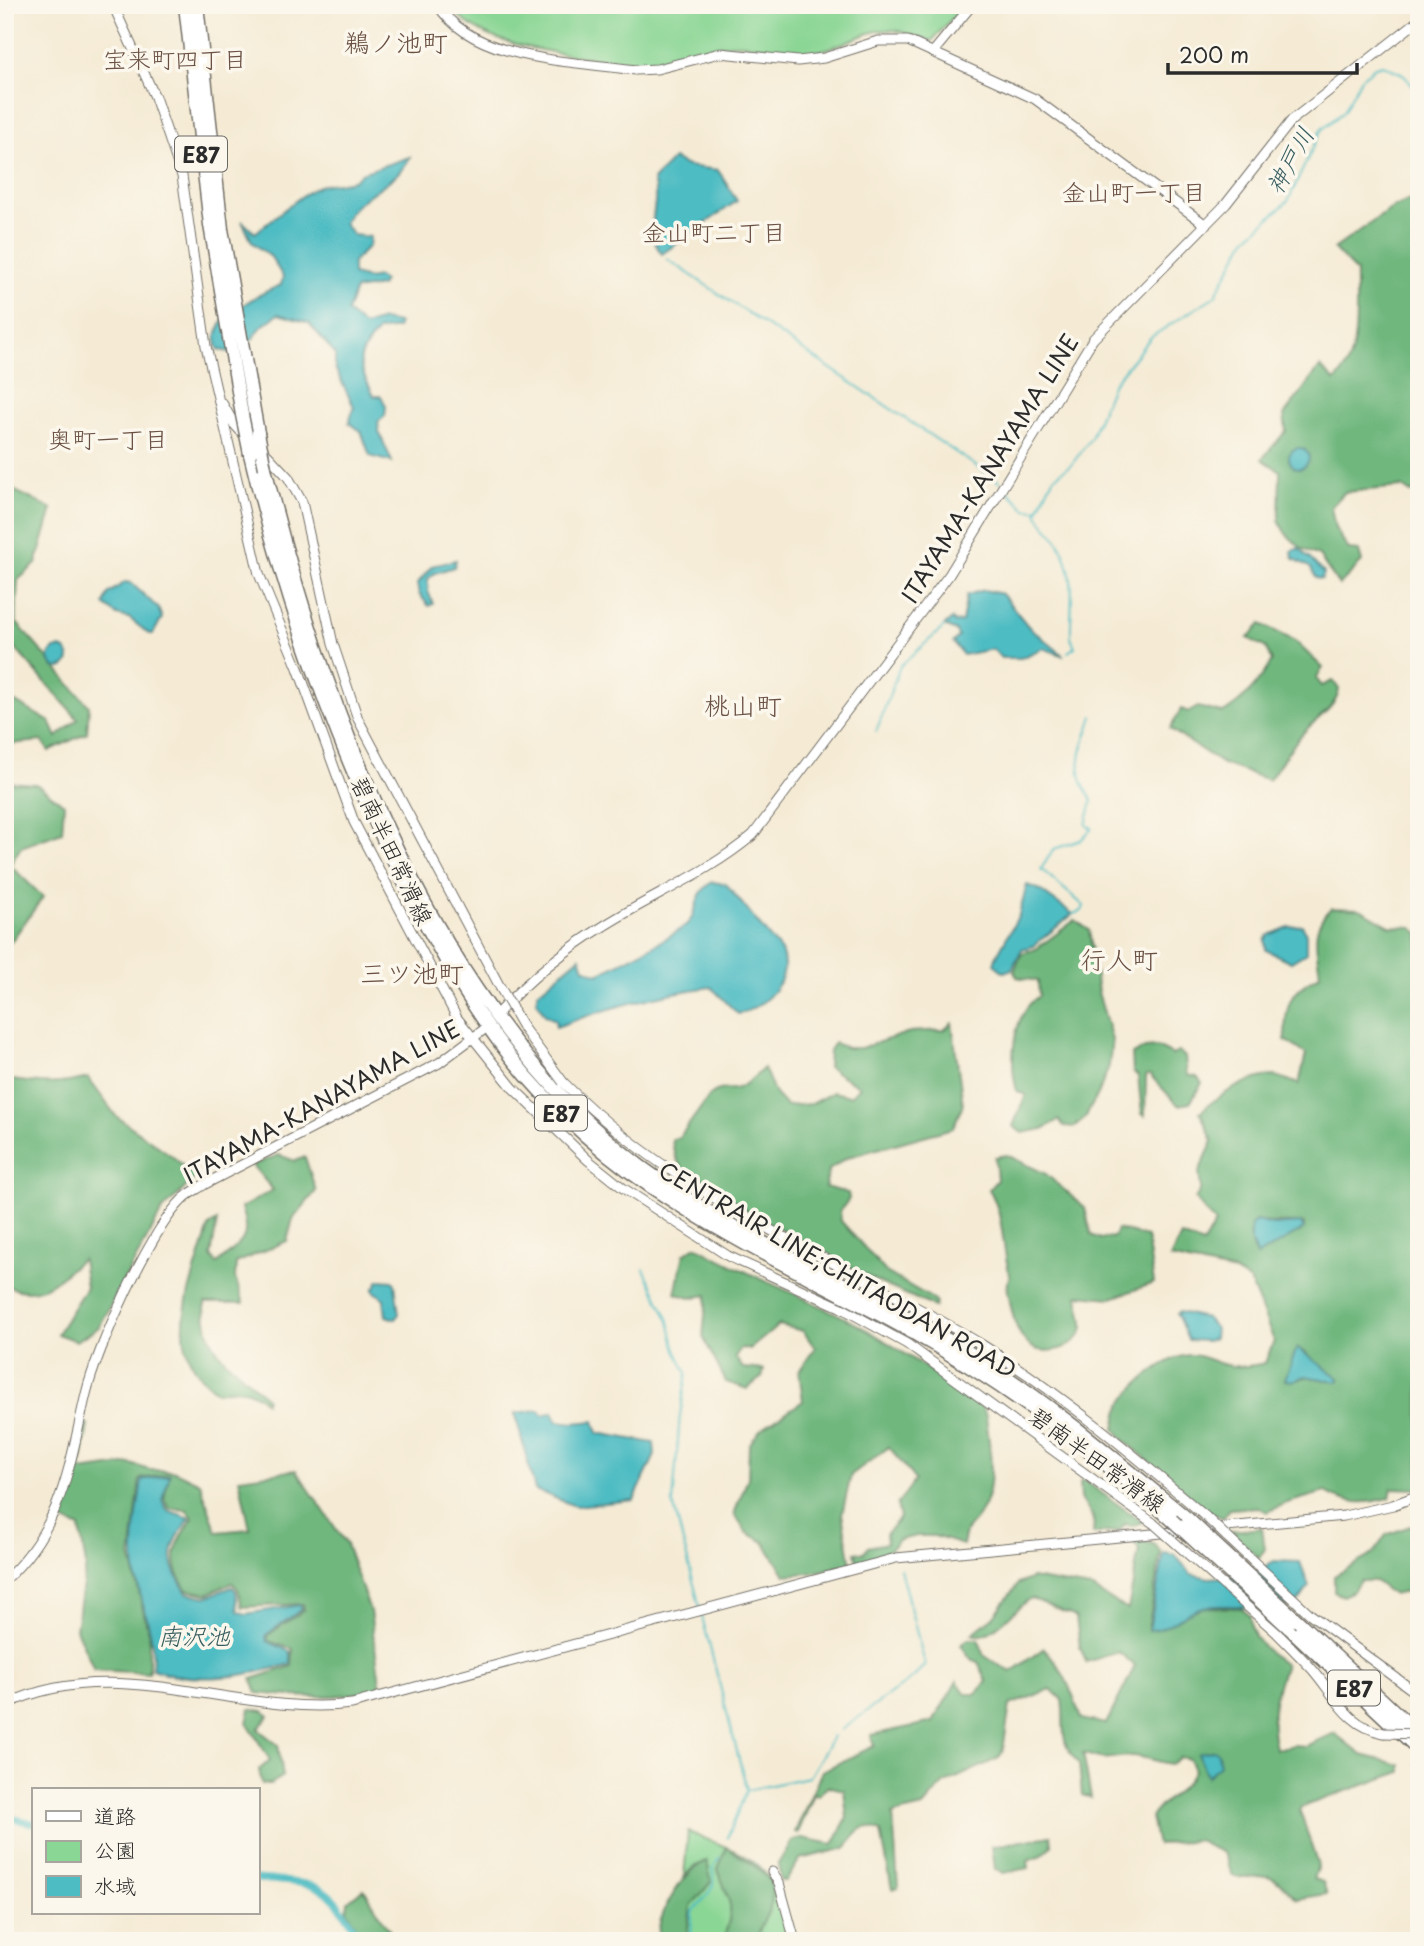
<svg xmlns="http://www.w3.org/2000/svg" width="1424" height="1946" font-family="'Playpen Sans','Klee One',sans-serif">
<rect width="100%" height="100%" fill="#fbf7ec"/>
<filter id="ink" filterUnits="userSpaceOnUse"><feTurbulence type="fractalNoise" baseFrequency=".0143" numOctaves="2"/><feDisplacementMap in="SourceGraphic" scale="14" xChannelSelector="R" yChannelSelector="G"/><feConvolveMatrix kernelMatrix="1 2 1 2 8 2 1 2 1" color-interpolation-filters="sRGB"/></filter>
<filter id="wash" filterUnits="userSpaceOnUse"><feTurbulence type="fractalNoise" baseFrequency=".00686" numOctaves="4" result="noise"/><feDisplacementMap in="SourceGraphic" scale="28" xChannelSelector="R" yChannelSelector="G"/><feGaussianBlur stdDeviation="1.57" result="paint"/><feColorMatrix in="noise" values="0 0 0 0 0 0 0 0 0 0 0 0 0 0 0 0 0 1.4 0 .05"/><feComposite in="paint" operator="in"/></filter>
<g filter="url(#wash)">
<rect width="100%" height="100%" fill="#f5ebd5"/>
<path fill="#8ad694" stroke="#5a8060" stroke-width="2" d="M449,5H964L932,41C918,38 906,31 891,30C865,29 841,48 815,52C788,55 763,44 736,44C706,44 681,59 653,61C615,64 520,50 486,34C470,27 459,18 449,5Z
M688,1832L727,1847L718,1869C730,1906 736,1902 723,1941H686L691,1905L711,1882L707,1861L695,1866L684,1876Z
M728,1848C779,1870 777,1892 791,1941H752L721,1865Z"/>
<path fill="#6fb77e" stroke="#4d7154" stroke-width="2" fill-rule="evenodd" d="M1419,196V488L1411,493L1402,487L1345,492L1331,507L1335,528L1349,550L1359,551L1362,562L1339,585L1319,556L1301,548L1286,534L1279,521L1280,471L1262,459L1286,431L1284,415L1320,367L1335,381C1362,355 1355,308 1356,272L1334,249L1392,208Z
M5,486L52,509L36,564L18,580L16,622L89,706L87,733L49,751L42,741L10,744L5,748V696L50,722L57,737L78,719L5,637Z
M1261,624L1295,641L1323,668L1316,678L1322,686L1333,681L1339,689C1338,706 1316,719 1306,730C1292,744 1281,763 1269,780L1223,764L1170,729L1181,709L1189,712L1198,707L1223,713C1246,700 1259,682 1272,661L1266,648L1248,638Z
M5,782L36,784L64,804L62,832L21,847L10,865L43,897L5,950Z
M1331,908L1360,909L1390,926L1411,927L1419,933V1489L1392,1488L1390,1498C1365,1504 1348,1505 1325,1492L1287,1503L1267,1512L1258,1507L1230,1509L1223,1518L1207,1511L1124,1440L1115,1429C1117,1418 1118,1407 1126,1398C1138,1381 1167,1357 1189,1355C1202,1354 1214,1363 1226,1365C1239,1368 1252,1366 1265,1363L1274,1341L1250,1281L1235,1272L1170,1258L1181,1236L1203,1244L1215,1223L1195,1199L1201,1189L1199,1172L1213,1141L1200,1112C1218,1096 1247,1077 1273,1076C1281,1076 1291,1082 1299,1084L1306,1054L1285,1040C1286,1004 1287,992 1320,975C1317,947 1309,928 1331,908ZM1255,1221C1272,1225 1288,1221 1304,1224V1229L1257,1256C1250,1248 1248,1229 1255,1221ZM1297,1348L1307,1354L1308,1359L1339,1380C1329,1383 1319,1377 1309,1377C1299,1376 1294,1382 1285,1380Z
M1075,920L1089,930L1098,992L1112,1040L1109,1066L1099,1092L1085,1118L1075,1127L1064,1126L1059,1120L1043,1129L1022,1133L1013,1126L1026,1095L1017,1091C1009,1063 1012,1013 1039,996L1038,981L1017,977L1014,971L1022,953L1036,949Z
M952,1023L963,1104L953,1128L848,1157L829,1170L825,1187L848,1193L849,1199L840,1211L841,1221L886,1272L931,1298L936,1303L935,1307L880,1283L710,1191C690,1177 673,1166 672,1139L679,1138L710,1095C719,1088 723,1090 733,1089C744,1088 756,1075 764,1068L775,1094L786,1106L811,1104L833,1092L850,1096L860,1087L828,1067L829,1050L834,1043L847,1048H861L910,1032L944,1030Z
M1157,1047L1173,1055L1179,1051L1185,1057L1187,1075L1197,1077L1202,1083L1190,1103L1178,1105L1150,1075H1146L1145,1116L1142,1114L1138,1076L1133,1072L1132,1054L1145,1048Z
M88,1078L116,1116L172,1156L196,1177L162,1211L99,1327L76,1341L57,1334L86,1287L82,1259C56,1280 40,1302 5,1285V1079C39,1083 53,1087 88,1078Z
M279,1155L295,1161L305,1157L316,1191L293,1219L287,1241L236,1263L235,1278L244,1303H205C204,1359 236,1363 267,1399L265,1402C250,1388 237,1387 218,1392C157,1350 193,1284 209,1226L217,1221L211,1256L217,1264C241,1242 252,1241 241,1208L273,1190L252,1165Z
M1007,1155L1046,1174L1085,1208L1091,1235L1101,1239L1114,1237L1117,1229L1147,1237L1154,1283L1112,1298L1078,1295C1079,1304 1084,1319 1083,1327C1080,1348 1044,1358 1029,1345C1018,1335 1014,1321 1011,1307C1009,1295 1005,1286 1010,1275C1001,1246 1005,1216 989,1189L997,1180L995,1157Z
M696,1246C743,1273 793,1292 841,1316C891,1341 935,1375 981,1406L986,1415C989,1446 998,1485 980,1513C970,1529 967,1522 963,1545L934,1536H917L899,1540L884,1555L857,1562L855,1552L863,1553L868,1547L887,1543L886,1534L900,1518L897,1505L915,1480L889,1447L851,1475L842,1514L851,1564L811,1573L785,1575L764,1542L746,1532L734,1514L748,1478L749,1445L760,1430L803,1401L799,1371L815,1348L803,1331L779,1325L750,1349H740L735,1357L743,1368L764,1370L762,1377L747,1389L726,1382L703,1337L707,1295L690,1298L675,1293L684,1254Z
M85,1425H88L80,1471L131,1464L150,1470L175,1471L200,1483L217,1532L250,1529L239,1478L296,1470L345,1542L370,1611L381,1689C338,1699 301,1698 257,1693L252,1679L292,1666L293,1649L268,1641V1635L304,1610L303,1604L242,1607L238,1589L232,1583L207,1594L187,1590C166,1560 175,1546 193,1518L187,1510L169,1508L164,1499L169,1474L140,1479L131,1559L149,1635V1673L94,1670L76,1629L86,1566L80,1528L60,1519L73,1481Z
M1083,1480L1143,1522L1132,1526L1125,1524L1120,1531L1093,1534L1094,1519L1081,1499L1080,1482Z
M1410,1526L1419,1529V1589L1393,1595L1375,1581H1360L1353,1591L1343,1596L1334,1592V1576L1373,1554L1386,1535Z
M1262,1528L1265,1549L1259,1558L1231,1531Z
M1139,1541L1154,1544L1161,1552L1148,1629L1162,1628L1176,1617L1204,1607L1242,1608L1250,1616C1249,1639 1268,1652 1285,1665C1273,1695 1269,1717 1276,1749L1293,1745L1306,1746L1334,1733L1362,1755L1401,1765V1772L1301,1807L1300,1811L1318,1866L1313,1879L1323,1882L1327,1894L1297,1899C1289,1892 1278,1877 1266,1876C1253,1875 1251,1881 1233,1876L1223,1853L1196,1840L1157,1845L1151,1818C1161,1799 1187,1790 1194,1770L1189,1759L1180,1757L1172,1764C1159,1763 1146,1757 1133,1756C1109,1755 1111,1764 1083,1753L1091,1798L1082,1795L1079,1763C1057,1743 1066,1725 1062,1700L1051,1689L1010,1705L1003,1750L999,1758L943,1784L923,1807L893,1814L898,1888L892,1889L881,1832C861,1820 857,1833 846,1848L800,1859L786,1881H781L778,1864L792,1841L802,1838L833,1844L847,1818L844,1790L827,1786L819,1795L814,1794L798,1833L795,1832L822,1771L874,1746L871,1735L933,1722L957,1681L966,1694H975L987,1682L978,1662L971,1659L961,1645L968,1639H978L985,1656L1011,1672L1044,1648C1064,1669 1072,1692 1081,1719L1106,1724L1135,1666L1119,1652L1086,1662L1080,1647L1076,1618L1071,1615L1031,1598C1015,1607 992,1642 972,1634L993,1617L1018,1584L1032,1578L1091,1588L1128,1610L1139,1549L1135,1544Z
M250,1709L264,1711L269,1716L258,1729L278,1745L283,1776L271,1784H262L259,1770L270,1760L247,1723Z
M1051,1836L1052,1846L1041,1856L1028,1861L1029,1868L1003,1873L995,1869L992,1846Z
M727,1847C749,1865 783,1872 769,1910C764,1922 759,1925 758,1941H723C736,1902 730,1906 718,1869Z
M707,1861L711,1882L691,1906L686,1941H658C656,1915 683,1871 707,1861Z
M364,1889L396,1941H365L347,1910L348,1901Z"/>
<path fill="#4dbcc3" stroke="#3c7477" stroke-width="2" d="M410,157C397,186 356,193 344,223L353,235L370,237L369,246L353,262V275L368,279L378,277L384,281L381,286L355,290L347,312L364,326L382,320L399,323L397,328L378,331C353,360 358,363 374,396H381L386,406L385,416L378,422L379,432L392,462L370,456L361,431L349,423L354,407L335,368V354L309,323L278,314L260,328L251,341L230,352L219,350C202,322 259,294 281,285L283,277L271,257L252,242L242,221L255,233C270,222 303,192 319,186C334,180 350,188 361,173Z
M673,159L687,166L718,170L737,201L662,254C641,228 662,207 653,180Z
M1289 458a10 10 0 1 1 20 0a10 10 0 1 1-20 0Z
M1299,548L1324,573L1322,579L1316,578L1311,568L1293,558L1292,551Z
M456,560L454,567L435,573L428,579V591L433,604L429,606L419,594L417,584L432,566Z
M125,582L131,583L158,608L162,618L153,634H149L129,618L117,615L104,605L108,594Z
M984,590L1002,594L1028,626L1064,656L1043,648L1021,658H1001L993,649L963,655L953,642L958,637L956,631L944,626L952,619L955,623L962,622L967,595Z
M49 658a10 10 0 1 1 20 0a10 10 0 1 1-20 0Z
M712,882L726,884L781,951C793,980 765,1007 738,1014L711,987C657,994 607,1008 556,1027L555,1020L545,1015L536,1000L538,992L580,957L584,968L598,974C617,964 675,937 688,923C700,908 693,895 712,882Z
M1027,885L1038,889L1073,914L1033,946L1022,949L1012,969L1004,972L994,964L996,957L1019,915Z
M1302,925L1306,934V953L1291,962L1266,950L1265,940L1269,935L1288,927Z
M1256,1221L1273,1225L1301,1223L1304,1229L1257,1256L1251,1243V1225Z
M379,1280L393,1281L395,1284L399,1314L395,1319L386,1316L384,1299L373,1290Z
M1179,1312L1206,1318L1215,1328L1214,1338L1207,1341L1188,1340L1177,1314Z
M1297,1348L1339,1378L1338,1382L1305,1376L1292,1381L1285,1379Z
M539,1410L543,1415L553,1412L557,1421L574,1423L594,1421L598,1433L654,1443L655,1455L634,1500L575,1506L535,1490L515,1413Z
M170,1475L162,1500L167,1510L190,1518C168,1548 165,1561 187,1593L206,1597L232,1587L236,1591L238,1611L245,1614L300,1605L302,1609L266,1635L267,1641L291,1652V1664C247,1676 196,1685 152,1669C157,1631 137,1599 134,1562C133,1535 138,1507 142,1480Z
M1164,1553L1175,1555L1191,1574L1209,1578L1251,1575L1274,1561L1300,1562L1309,1586C1305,1592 1302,1599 1296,1603C1282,1612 1223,1603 1203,1607C1183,1612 1168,1631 1149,1630Z
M1214,1750L1218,1753L1220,1765L1207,1776L1198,1754Z"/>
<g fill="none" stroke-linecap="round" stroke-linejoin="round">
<path stroke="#4dbcc3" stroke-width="2" d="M667,259L1000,482
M1006,489L1025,509L1037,510
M1068,652L1075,647L1071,638C1070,600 1078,579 1059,543C1053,531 1041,524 1037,512L1053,478L1072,464L1091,438L1112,385L1151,337L1215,296L1246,239L1288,201L1321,130L1343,112L1361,78L1375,67L1383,65L1403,74L1419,93
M876,732L900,666L944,627
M1073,914L1082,911L1084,906L1041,869L1054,849L1081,840L1092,828L1086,825L1092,801C1090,794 1084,789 1082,782C1074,758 1087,737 1093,716
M644,1269L669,1321L676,1350L687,1373L680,1415L673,1503L700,1608
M701,1613L747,1790L727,1838
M841,1730L914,1677L925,1664L900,1569
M748,1790L809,1777L833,1737
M691,1941L692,1913C704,1897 719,1889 713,1868L719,1858"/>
<path stroke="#4dbcc3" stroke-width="7" d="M5,1817L33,1823
M257,1879C326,1885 326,1881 362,1941"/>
</g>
</g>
<g filter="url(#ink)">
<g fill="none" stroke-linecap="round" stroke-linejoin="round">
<defs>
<path id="secondary" d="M113,5L155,97L182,176L206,346L259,574L298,668L354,822L457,1018L513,1088L588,1160L623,1188L728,1256L840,1307L907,1344L1153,1523
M438,5C473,62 575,61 636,70L657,69L720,53L798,61L824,58L878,41H908L1035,99L1206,225
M934,51L972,5
M222,403L234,424L246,437
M260,447L288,477L302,502L333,644L358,719L500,987
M499,1012C529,979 568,948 607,924C655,894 708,873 753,835L949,575L1093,339L1226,204L1292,120L1419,20
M563,1082C686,1206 839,1257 984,1346C1063,1395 1136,1456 1206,1517
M1226,1536L1310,1614L1419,1695
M5,1580C63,1527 69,1465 86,1394C97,1348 150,1231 183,1199C189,1193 198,1189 205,1184L439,1063L482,1031
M1277,1633C1289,1645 1301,1657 1312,1669C1335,1695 1347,1727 1384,1733
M5,1705C116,1650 237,1718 352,1704L896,1558L1344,1516L1393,1505L1419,1495
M1414,1769L1419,1774
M772,1872L779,1883L795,1941"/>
<path id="highway" d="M185,5L210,225L242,415
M197,5L222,229L258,433
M250,454C283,594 330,729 392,858C425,927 462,995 509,1055C555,1113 612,1163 674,1202C749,1250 831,1287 908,1330C1003,1383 1090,1448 1172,1520
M265,468C324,709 435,1013 640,1166C738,1239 855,1285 960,1347C1042,1396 1114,1458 1188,1519
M1300,1623L1419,1734
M1288,1627L1419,1750"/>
</defs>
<use href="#secondary" stroke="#726e66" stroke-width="11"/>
<use href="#highway" stroke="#726e66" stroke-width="15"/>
<use href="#secondary" stroke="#fff" stroke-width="9"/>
<use href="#highway" stroke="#fff" stroke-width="12"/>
<defs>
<path id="secondary-bridge" d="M500,987L524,1029L563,1082
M1206,1517L1226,1536
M1153,1523L1277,1633
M1384,1733L1419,1734"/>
<path id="highway-bridge" d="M242,415L250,454
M258,433L265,468
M1188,1519L1300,1623
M1172,1520L1288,1627"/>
</defs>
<use href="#secondary-bridge" stroke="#726e66" stroke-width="11" stroke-linecap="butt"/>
<use href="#highway-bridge" stroke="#726e66" stroke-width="15" stroke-linecap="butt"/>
<use href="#secondary-bridge" stroke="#fff" stroke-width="9"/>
<use href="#highway-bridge" stroke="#fff" stroke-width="12"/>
</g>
</g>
<g text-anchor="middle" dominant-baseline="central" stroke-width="7" stroke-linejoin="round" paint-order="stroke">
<g fill="#fbf7ec" stroke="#696865" stroke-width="2">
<rect x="175" y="136.5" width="52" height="35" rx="5"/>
<rect x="535" y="1095.5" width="52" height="35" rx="5"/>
<rect x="1328" y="1670.5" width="52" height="35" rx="5"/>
</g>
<g font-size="21" font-weight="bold" fill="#2b2b2b">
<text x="201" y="154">E87</text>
<text x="561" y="1113">E87</text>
<text x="1354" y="1688">E87</text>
</g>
<g font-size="23" fill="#2b2b2b" stroke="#fbf7ec">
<text transform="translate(989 468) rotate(-58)">ITAYAMA-KANAYAMA LINE</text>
<text transform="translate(393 850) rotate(65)">碧南半田常滑線</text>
<text transform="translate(321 1101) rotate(-29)">ITAYAMA-KANAYAMA LINE</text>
<text transform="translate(838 1269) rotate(30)">CENTRAIR LINE;CHITAODAN ROAD</text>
<text transform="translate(1098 1459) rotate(36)">碧南半田常滑線</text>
</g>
<g font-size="24" fill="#6b5144" stroke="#fbf7ec">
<text x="175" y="58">宝来町四丁目</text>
<text x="1134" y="191">金山町一丁目</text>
<text x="714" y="231">金山町二丁目</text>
<text x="108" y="438">奥町一丁目</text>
</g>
<g font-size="24" font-style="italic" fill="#375e60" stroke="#fbf7ec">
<text transform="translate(1289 160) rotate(-61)">神戸川</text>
<text x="194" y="1635">南沢池</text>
</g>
<g font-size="26" fill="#6b5144" stroke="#fbf7ec">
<text x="396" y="41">鵜ノ池町</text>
<text x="743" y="704">桃山町</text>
<text x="1119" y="958">行人町</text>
<text x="412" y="972">三ツ池町</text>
</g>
</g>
<rect width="1424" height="1946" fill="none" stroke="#fbf7ec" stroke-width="28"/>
<rect x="32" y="1788" width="228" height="126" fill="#fbf7ec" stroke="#a8a59f" stroke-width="2"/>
<rect x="46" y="1811" width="35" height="10" fill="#ffffff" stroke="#a8a59f" stroke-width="2"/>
<text x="94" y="1824" font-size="21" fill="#2b2b2b">道路</text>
<rect x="46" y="1841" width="35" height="21" fill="#8ad694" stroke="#a8a59f" stroke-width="2"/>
<text x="94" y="1858" font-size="21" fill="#2b2b2b">公園</text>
<rect x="46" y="1876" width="35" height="21" fill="#4dbcc3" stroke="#a8a59f" stroke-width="2"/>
<text x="94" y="1894" font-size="21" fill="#2b2b2b">水域</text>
<path d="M1168 63v10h189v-10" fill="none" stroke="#2b2b2b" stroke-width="3.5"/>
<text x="1179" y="63" font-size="21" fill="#2b2b2b" stroke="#fbf7ec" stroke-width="5" paint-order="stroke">200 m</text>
</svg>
